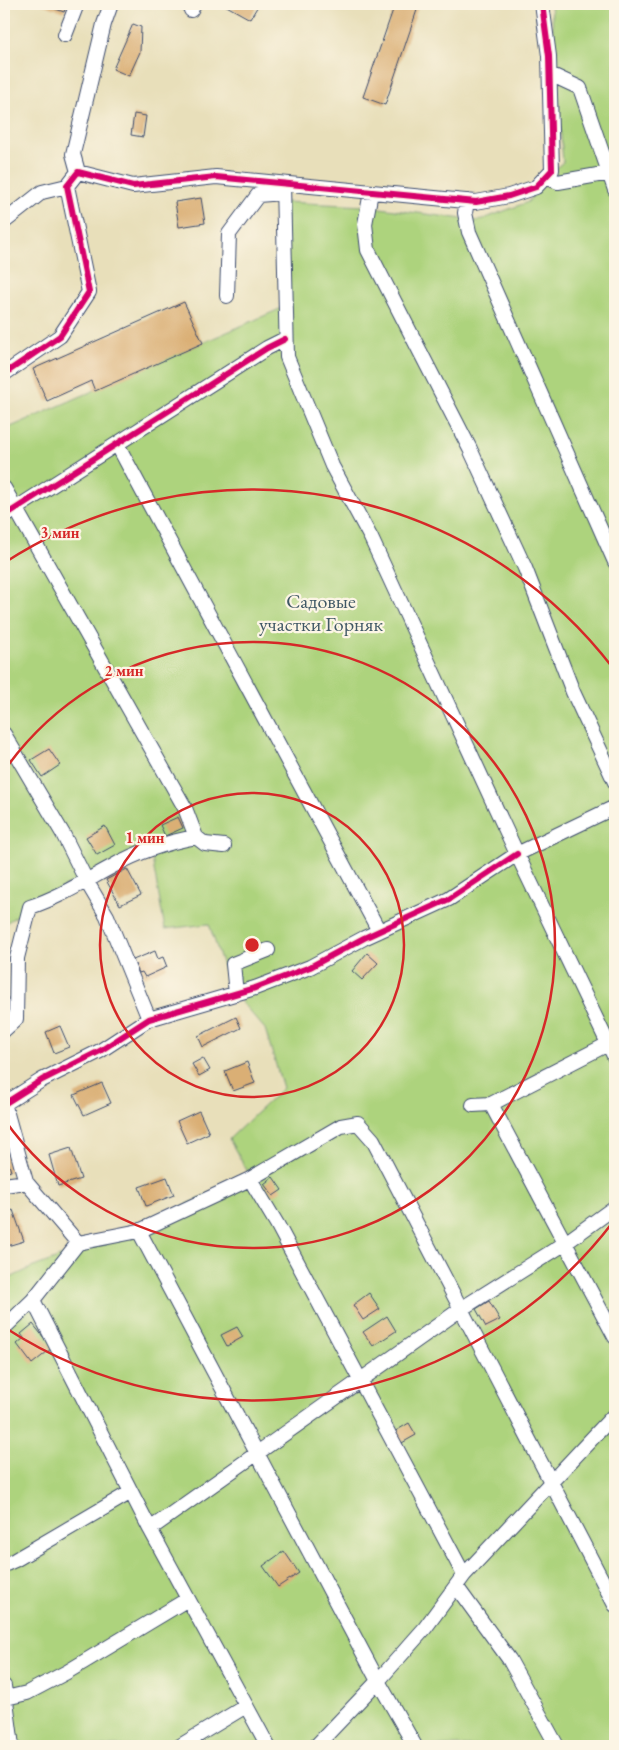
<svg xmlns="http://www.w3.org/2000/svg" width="619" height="1750" font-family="'EB Garamond',serif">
<rect width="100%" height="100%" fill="#fcf5e5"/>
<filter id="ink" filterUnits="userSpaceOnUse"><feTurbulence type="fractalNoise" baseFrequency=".02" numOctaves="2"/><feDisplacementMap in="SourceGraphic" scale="10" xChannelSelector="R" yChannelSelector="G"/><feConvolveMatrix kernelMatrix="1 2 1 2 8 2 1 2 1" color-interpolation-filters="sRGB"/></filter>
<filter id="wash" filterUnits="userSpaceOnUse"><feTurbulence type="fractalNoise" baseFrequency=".0096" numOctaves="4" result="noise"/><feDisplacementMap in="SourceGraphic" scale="20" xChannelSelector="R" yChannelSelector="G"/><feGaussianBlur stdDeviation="1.12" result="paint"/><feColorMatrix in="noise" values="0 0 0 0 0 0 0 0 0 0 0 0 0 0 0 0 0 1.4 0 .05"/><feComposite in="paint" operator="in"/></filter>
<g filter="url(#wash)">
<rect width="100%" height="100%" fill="#e8dfba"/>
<path fill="#add37d" stroke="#64816e" d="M551,4H615V1746H18L4,1640V1281L31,1268L138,1228L249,1174L229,1139L283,1088L265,1029L231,990L209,924L165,929L151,853L65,886L4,924V430L282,308L284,202L365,206L478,221L528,202L546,177L563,162Z"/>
<g id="blocks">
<path fill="#daaf75" d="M42,4H67L64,12Z
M223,4H259L250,19Z
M395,4H419L385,105L363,97Z
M133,24L141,27L140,52L129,76L113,69Z
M134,114L146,116L143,137L131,135Z
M201,198L205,223L179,227L175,202Z
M184,302L203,343L95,391L91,381L47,401L33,369Z
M49,749L60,765L42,777L31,760Z
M178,817L183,828L165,836L160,825Z
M105,826L115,845L97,855L86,837Z
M127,869L141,895L120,905L106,880Z
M155,951L158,959L163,957L167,967L145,977L142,972L139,973L133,960Z
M367,953L378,963L362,980L352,971Z
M4,995L7,1010H4Z
M236,1017L241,1028L203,1047L198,1036Z
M60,1026L69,1047L54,1053L46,1032Z
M203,1058L210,1070L199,1076L192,1064Z
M247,1062L255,1083L233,1091L225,1071Z
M102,1083L111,1103L84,1115L74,1095Z
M199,1111L209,1133L187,1143L177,1121Z
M71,1148L81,1179L58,1186L49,1155Z
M4,1149L11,1171L4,1173Z
M167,1177L174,1195L146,1206L139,1187Z
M273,1177L282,1190L273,1196L264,1184Z
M13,1210L24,1241L4,1247V1214Z
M369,1293L380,1309L363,1320L353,1305Z
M489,1301L500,1320L486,1327L476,1309Z
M387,1316L396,1331L373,1346L363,1332Z
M33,1324L52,1348L32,1364L17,1344L24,1338L21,1334Z
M237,1327L243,1337L227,1346L221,1335Z
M409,1423L416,1435L400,1444L394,1432Z
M284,1551L299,1573L278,1587L263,1566Z"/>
</g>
</g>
<g filter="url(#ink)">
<use href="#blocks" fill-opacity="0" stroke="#3a496c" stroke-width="1"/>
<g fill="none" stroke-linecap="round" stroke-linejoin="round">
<defs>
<path id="minor" d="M191,10L194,4
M65,35L77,4
M550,74L580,88L615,190
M78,172L73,154L104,24L111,4
M546,177L558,182L615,172
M283,184L287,357L332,466L371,538L517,854L615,1058
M371,192L365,224L368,250L470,449L525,568L573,692L615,782
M467,201L465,213L469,232L615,562
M4,222L42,192L67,186
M227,296L229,234L258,195L283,193
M4,374L60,336L89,292L67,186L78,172L133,186L216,177L476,202L509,196L536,187L552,170L549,56L542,4
M117,444L379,931
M4,488L185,808L196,837C168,842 138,852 113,866C85,881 60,897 30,907L17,958L16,1019L4,1030
M4,516L267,348L285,339
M4,734L63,834L87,882L107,916L149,1019
M196,837L205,844L224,846
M236,994L233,964L268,950
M4,1103L26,1182L78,1243L33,1300L4,1328
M4,1104L42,1080L100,1051L149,1019L255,988L310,967L364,938L449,899L517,854L615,807
M491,1104L615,1337
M473,1105L491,1104L608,1044
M250,1179L277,1224L464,1575
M4,1185L26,1182
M139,1231L378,1681L415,1746
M78,1243L139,1231L250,1179L341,1126L358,1123L373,1140L615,1605
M33,1300L150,1529L268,1746
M150,1529L461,1309L564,1244L615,1207
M4,1565L15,1560L131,1492
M456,1586L509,1659L557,1746
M4,1686L12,1746
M6,1698L27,1693L67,1672L188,1599
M180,1746L246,1706
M316,1746L378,1681L425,1628L464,1575L615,1414"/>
</defs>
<use href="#minor" stroke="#3a496c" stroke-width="16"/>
<use href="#minor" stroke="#fff" stroke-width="14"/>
<defs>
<path id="cycleway" d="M4,374L60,336L89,292L67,186L78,172L133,186L216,177L476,202L509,196L536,187L552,170L549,56L542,4
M4,516L267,348L285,339
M4,1104L42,1080L100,1051L149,1019L255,988L310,967L364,938L449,899L517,854"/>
</defs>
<use href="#cycleway" stroke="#fcf5e5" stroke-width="9"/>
<use href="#cycleway" stroke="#d6006c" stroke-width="6"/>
</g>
</g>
<g fill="none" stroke="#d62828" stroke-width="2.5">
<circle cx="252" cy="945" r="152"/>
<path d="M4 771A303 303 0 1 1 4 1119"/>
<path d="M613 1222A455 455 0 0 1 4 1327M4 563A455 455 0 0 1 613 668"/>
</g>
<g text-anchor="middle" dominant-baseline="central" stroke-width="4.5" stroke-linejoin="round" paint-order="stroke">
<g font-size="20" fill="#405866" stroke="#fcf5e5">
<text x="321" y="601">Садовые<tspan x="321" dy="23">участки Горняк</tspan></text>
</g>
</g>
<circle cx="252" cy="945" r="8" fill="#d62828" stroke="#fcf5e5" stroke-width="2.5"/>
<g font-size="15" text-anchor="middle" font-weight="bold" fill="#d62828" stroke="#fcf5e5" stroke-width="4.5" stroke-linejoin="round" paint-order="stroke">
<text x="60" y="538">3 мин</text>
<text x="124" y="676">2 мин</text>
<text x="145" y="843">1 мин</text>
</g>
<rect width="619" height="1750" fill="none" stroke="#fcf5e5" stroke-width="20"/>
</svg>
